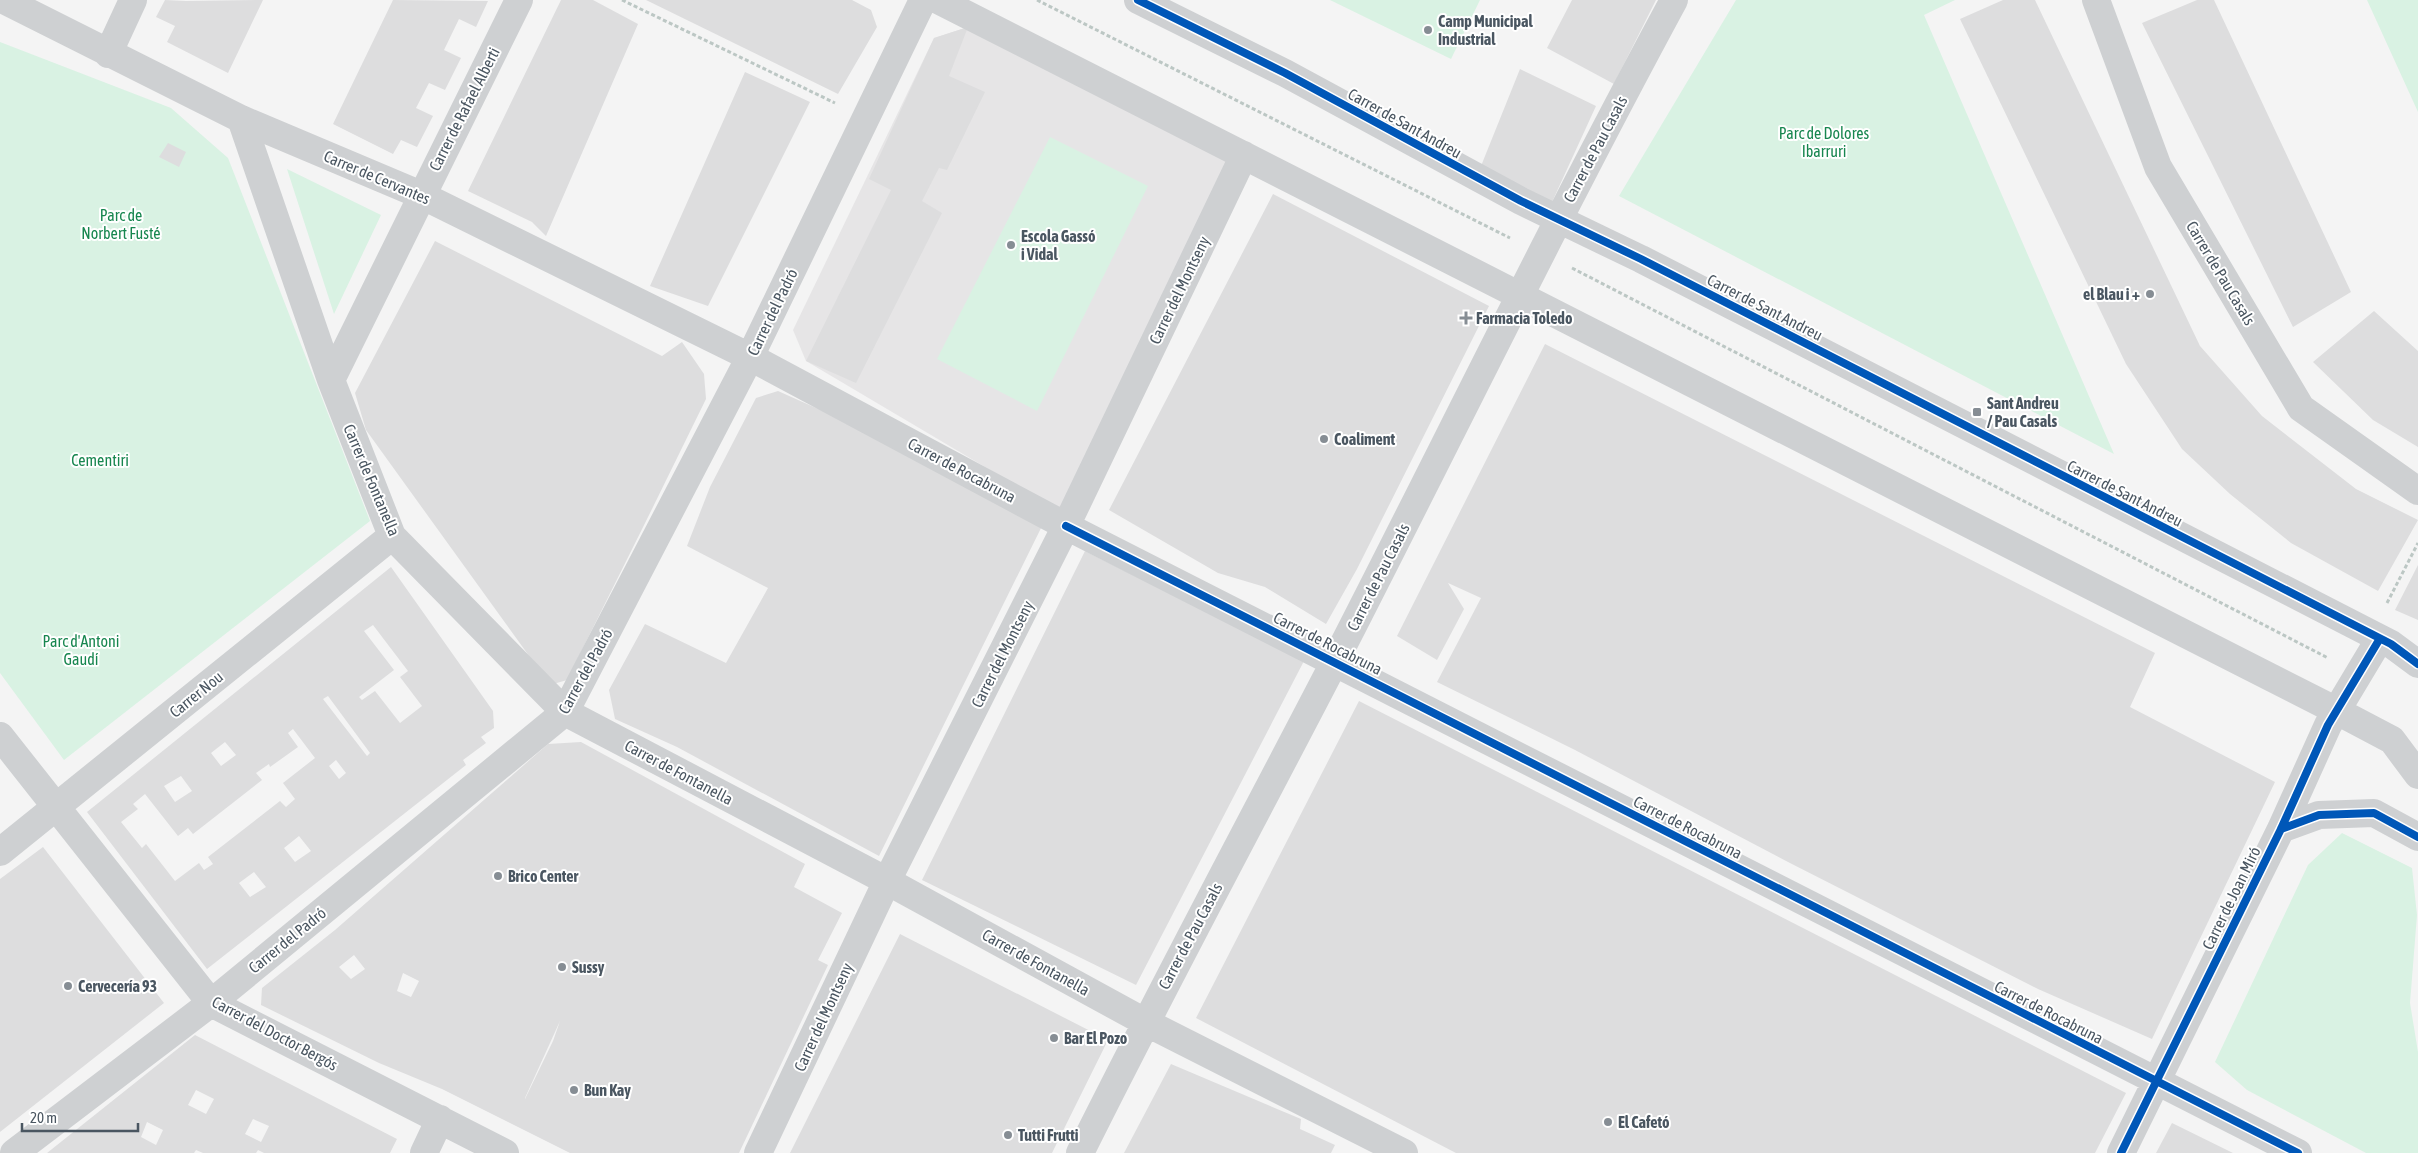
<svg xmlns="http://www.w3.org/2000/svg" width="2418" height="1153" font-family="'Asap Condensed',sans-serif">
<rect width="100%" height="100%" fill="#f4f4f4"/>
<path fill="#e6e5e6" d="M968,27L1229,160L1061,512L806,361L793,330L934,38Z"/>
<path fill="#d9f2e3" d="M1330,0H1480L1451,59Z
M1736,0H1955L1924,15L2114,454L1619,196Z
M2367,0H2418V112Z
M0,42L171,108L228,158L370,521L64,760L0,673Z
M1050,137L1148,186L1037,411L937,359Z
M287,169L381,215L334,314Z
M2342,833L2412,868L2417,915L2410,1003L2418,1052V1153H2366L2247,1090L2215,1062L2308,865Z"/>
<path fill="#ddddde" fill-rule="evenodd" d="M165,0L186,1L263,0L228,73L167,42L175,26L156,17Z
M393,0L488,1L476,27L459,19L444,50L461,58L445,90L429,83L416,108L433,116L417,147L401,140L393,154L333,124Z
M561,0H593L638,24L546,236L532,222L468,191Z
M646,0H852L871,10L877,27L838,94Z
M1572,0H1656L1614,84L1547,48Z
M2003,0H2035L2200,346L2262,416L2356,489L2418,520L2378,591L2291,543L2230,494L2182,449L2126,364L1960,19Z
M2197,0H2214L2351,292L2293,327L2142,23Z
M968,27L949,76L985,92L947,170L939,168L922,201L942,213L856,383L806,361L891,190L869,179L934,38Z
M1520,69L1596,106L1552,202L1481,166Z
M745,72L810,102L708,306L650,286Z
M168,143L186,152L179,167L159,157Z
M1273,194L1489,306L1357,569L1326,624L1265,587L1218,573L1109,510Z
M435,241L662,356L682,342L704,374L706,399L652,509L567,680L550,685L366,430L355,393Z
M2374,311L2418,351V447L2373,420L2313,362Z
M1545,344L2155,653L2130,707L2275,782L2152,1039L2038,989L1788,862L1575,750L1437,682L1481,598L1448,583L1464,609L1437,660L1397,636Z
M778,391L834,416L1043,524L879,856L677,747L615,719L609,690L645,624L726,663L768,588L687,546L710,487L756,398Z
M1085,551L1304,661L1136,985L922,880Z
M2418,565V620L2395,610Z
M391,567L493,711L494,728L481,737L486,743L463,760L466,765L207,969L87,812ZM373,625L408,671L400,677L422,706L400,723L375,691L362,700L359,697L394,670L364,631ZM328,696L370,753L367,756L323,699ZM293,729L315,758L283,783L295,799L286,807L280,801L208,857L213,864L204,870L199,863L175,881L146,844L142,848L121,822L138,809L133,804L145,794L178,836L188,828L193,834L262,780L256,773L269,764L270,767L298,747L288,733ZM225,742L236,755L221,766L211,753ZM336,760L346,773L339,779L329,766ZM181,776L192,791L175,802L164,786ZM299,836L311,851L295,862L284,848ZM254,872L266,887L250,897L239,883Z
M1359,701L2126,1093L2095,1153H1456L1196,1018Z
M581,742L805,864L794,887L842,913L818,960L828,965L739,1153H570L442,1089L379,1063L261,1005L262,988L335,930L548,744ZM354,955L365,969L351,979L339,967ZM403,973L419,981L411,997L397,991ZM560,1021L553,1041L525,1099V1098Z
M43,847L164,1003L0,1132V879Z
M900,934L1108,1040L1052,1153H790Z
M195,1035L397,1139L390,1153H264L258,1150L256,1153H203L196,1150L194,1153H47ZM196,1090L214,1099L206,1114L188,1105ZM253,1119L269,1126L261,1142L245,1134ZM147,1122L163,1130L156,1145L141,1137Z
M1171,1064L1301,1119L1300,1129L1335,1145L1331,1153H1124Z
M2172,1123L2233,1153H2156Z"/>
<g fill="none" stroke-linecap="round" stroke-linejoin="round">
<path stroke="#bcc7c4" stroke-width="3" stroke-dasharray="4 2.5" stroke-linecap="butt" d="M622,0L835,103
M1037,0L1510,238
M1572,268L2328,658
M2387,603L2418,543"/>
<path stroke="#ced0d2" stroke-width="28" d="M4,0L241,119L421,195L750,357L1066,526L2298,1153
M938,0L2337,711L2392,740L2418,775
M1138,0L1285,73L1521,201L1641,259L2391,644L2418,664
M2096,0L2158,167L2301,408L2418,491
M108,54L133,0
M241,119L331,380L392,536L565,712L887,881L1145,1022L1404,1153
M331,380L519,0
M0,736L211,1003L505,1153
M2281,829L2319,815L2374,813L2418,837
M0,852L392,536
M14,1153L211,1003L565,712L750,357L923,0
M424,1153L440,1119
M758,1153L887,881L1066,526L1244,155
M1080,1153C1162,988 1250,825 1335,661C1448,441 1556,218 1674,0
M2121,1153L2281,829L2328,725L2379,640"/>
<defs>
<path id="cycleway" d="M1138,0L1285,73L1521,201L1641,259L2391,644L2418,664
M1066,526L2298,1153
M2281,829L2319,815L2374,813L2418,837
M2121,1153L2281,829L2328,725L2379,640"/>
</defs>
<use href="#cycleway" stroke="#fff" stroke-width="11"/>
<use href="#cycleway" stroke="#0057b8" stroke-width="8"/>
</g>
<g fill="#868d94" stroke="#fff" stroke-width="2">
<circle cx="1428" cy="30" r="5"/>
<circle cx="1011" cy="245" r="5"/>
<circle cx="2150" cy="294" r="5"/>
<path d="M1463.5 310.5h5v5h5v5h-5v5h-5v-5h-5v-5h5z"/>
<rect x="1972" y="407" width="10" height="10" rx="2.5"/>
<circle cx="1324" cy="439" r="5"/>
<circle cx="498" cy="876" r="5"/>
<circle cx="562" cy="967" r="5"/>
<circle cx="68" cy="986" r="5"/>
<circle cx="1054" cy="1038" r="5"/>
<circle cx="574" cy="1090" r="5"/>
<circle cx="1608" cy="1122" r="5"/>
<circle cx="1008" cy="1135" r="5"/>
</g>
<g text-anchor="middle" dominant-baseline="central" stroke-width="4" stroke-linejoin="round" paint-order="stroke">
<g font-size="16" font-weight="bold" fill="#4a5661" stroke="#fff" text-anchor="start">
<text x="1438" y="21">Camp Municipal<tspan x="1438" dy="18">Industrial</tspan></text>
<text x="1021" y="236">Escola Gassó<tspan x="1021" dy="18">i Vidal</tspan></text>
<text x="2140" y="294" text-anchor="end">el Blau i +</text>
<text x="1476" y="318">Farmacia Toledo</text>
<text x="1987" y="403">Sant Andreu<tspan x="1987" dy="18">/ Pau Casals</tspan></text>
<text x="1334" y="439">Coaliment</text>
<text x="508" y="876">Brico Center</text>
<text x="572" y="967">Sussy</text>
<text x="78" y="986">Cervecería 93</text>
<text x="1064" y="1038">Bar El Pozo</text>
<text x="584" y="1090">Bun Kay</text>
<text x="1618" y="1122">El Cafetó</text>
<text x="1018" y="1135">Tutti Frutti</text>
</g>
<g font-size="16" fill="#4a5661" stroke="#fff">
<text transform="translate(464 109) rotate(-63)">Carrer de Rafael Alberti</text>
<text transform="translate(1405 123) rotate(29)">Carrer de Sant Andreu</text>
<text transform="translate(1595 149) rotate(-62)">Carrer de Pau Casals</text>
<text transform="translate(377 177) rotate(23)">Carrer de Cervantes</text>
<text transform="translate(2221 273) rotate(59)">Carrer de Pau Casals</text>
<text transform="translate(1179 290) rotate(-64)">Carrer del Montseny</text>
<text transform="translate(1765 307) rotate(27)">Carrer de Sant Andreu</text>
<text transform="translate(772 312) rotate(-64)">Carrer del Padró</text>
<text transform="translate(962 470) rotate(28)">Carrer de Rocabruna</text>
<text transform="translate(372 480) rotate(67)">Carrer de Fontanella</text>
<text transform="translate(2125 493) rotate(27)">Carrer de Sant Andreu</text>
<text transform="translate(1378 577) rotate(-63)">Carrer de Pau Casals</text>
<text transform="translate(1328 643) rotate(27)">Carrer de Rocabruna</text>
<text transform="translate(1002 654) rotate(-63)">Carrer del Montseny</text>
<text transform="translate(585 671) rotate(-61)">Carrer del Padró</text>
<text transform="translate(196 694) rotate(-39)">Carrer Nou</text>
<text transform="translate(679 772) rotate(28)">Carrer de Fontanella</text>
<text transform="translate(1688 827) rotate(27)">Carrer de Rocabruna</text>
<text transform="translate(2231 898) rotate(-64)">Carrer de Joan Miró</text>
<text transform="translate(1190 936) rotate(-62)">Carrer de Pau Casals</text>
<text transform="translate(287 940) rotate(-39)">Carrer del Padró</text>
<text transform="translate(1036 962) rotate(29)">Carrer de Fontanella</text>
<text transform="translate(2049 1012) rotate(27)">Carrer de Rocabruna</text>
<text transform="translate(823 1017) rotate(-65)">Carrer del Montseny</text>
<text transform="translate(275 1033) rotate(28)">Carrer del Doctor Bergós</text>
</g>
<g font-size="16" fill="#17864f" stroke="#fff">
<text x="1824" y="133">Parc de Dolores<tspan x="1824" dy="18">Ibarruri</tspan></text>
<text x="121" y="215">Parc de<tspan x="121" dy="18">Norbert Fusté</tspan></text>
<text x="100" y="460">Cementiri</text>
<text x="81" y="641">Parc d'Antoni<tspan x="81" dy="18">Gaudí</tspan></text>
</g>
</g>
<path d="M22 1123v8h116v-8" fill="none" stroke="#4a5661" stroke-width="2.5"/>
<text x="30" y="1123" font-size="15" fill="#4a5661" stroke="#ffffff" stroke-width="4" paint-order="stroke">20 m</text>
</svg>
